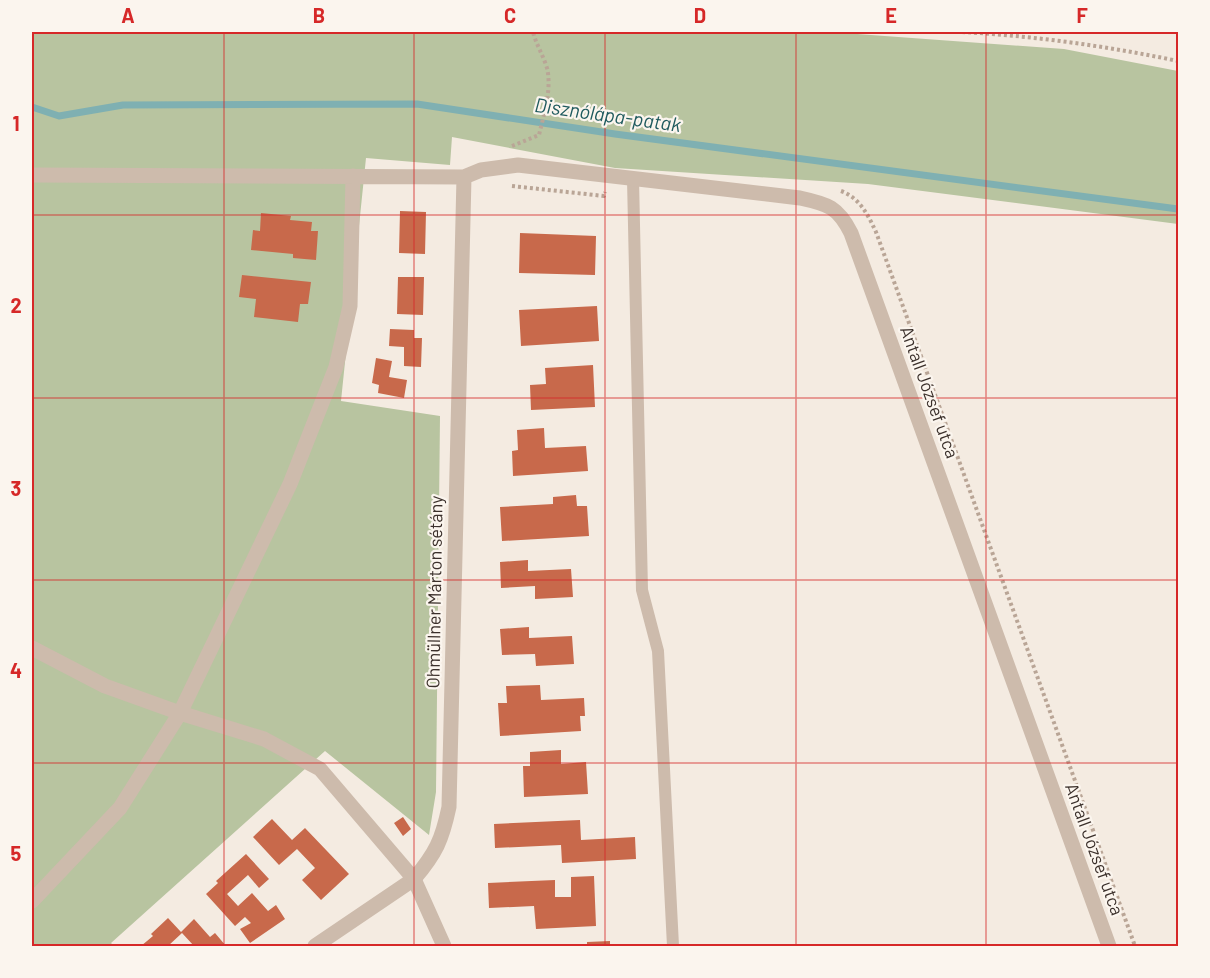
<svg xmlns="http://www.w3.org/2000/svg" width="1210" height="978" font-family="Barlow,sans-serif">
<rect width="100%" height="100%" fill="#f4ebe1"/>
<path fill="#b8c4a0" d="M32,32H830L1064,49L1178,71V224L868,184L615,168L452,137L450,165L366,158L341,401L440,416L436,792L429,835L325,751L111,943L114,946H32Z"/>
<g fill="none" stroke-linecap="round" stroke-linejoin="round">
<path stroke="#7fb0b2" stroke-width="7" d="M32,107L59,116L123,105L417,104L615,134L1178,209"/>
</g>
<path fill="#c8694b" d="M400,211L426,212L425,254L399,253Z
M261,213L291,216L290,220L312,222L311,231H318L316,260L293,258V254L251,250L253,230L260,231Z
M520,233L596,236L595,275L519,273Z
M242,275L311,282L308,304H300L298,322L254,317L256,299L239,297Z
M398,277H424L423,315L397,314Z
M597,306L599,341L521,346L519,310Z
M390,329L414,330V338H422L421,367L404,366V347L389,346Z
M376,358L392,361L389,377L407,380L404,398L378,393L379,385L372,383Z
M593,365L595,407L531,410L530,385L546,384L545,368Z
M544,428L545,448L586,446L588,471L513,476L512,451L518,450L517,430Z
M576,495L577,506H587L589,536L502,541L500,507L553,504V497Z
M528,560V571L571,569L573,597L535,599V586L501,588L500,562Z
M529,627V638L572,636L574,664L536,666L535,654L502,655L500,629Z
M540,685L541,700L584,698L585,716H580L581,731L500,736L498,703H507L506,686Z
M561,750V764L586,762L588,794L524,797L523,766H530V752Z
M403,817L411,829L403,836L394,823Z
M272,819L292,840L305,828L349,874L321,900L302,880L315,868L297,849L279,865L253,837Z
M580,820L581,840L635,837L636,859L562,863L561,845L495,848L494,824Z
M246,854L269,879L259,888L248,875L227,894L238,906L252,893L268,911L276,905L285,919L250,943L240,929L251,923L245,917L235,926L206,894L218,883L216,881Z
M594,876L596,926L536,929L534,906L489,908L488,883L555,880V897H571V877Z
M168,918L181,932L194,919L210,937L215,933L226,946H194L182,933L168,946H141L153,936L151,934Z
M610,941V946H587V942Z"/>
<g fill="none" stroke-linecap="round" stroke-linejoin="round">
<path stroke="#b9a596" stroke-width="4" stroke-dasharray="3 3" stroke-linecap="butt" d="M962,32C1035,36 1106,46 1178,61
M512,146L539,135C544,114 552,89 547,68C543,55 536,44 533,32
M512,186L604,196L605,192
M841,191C860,198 868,215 876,232L1135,946"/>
<path stroke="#cdbbac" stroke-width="12" d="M633,179L642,590L658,651L673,946"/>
<path stroke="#cdbbac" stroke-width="15" d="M32,175L464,177L481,170L518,165L800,198C828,204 838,207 851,233L1109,946
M32,648L105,686L180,713L264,739L320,769L414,879
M32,901L120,808L180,713L290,484L336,367L350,306L353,176
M315,946L414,879C436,853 442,840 449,807L464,177"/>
<path stroke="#cdbbac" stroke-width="15" d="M414,879L444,946"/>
</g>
<path fill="none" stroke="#d62828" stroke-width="1.5" stroke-opacity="0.55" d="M224,32V946M414,32V946M605,32V946M796,32V946M986,32V946M32,215H1178M32,398H1178M32,580H1178M32,763H1178"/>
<g text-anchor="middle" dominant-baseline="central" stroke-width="4.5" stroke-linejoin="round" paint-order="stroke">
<g font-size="18" fill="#3b302b" stroke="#fbf5ee">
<text transform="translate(930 392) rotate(70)">Antall József utca</text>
<text transform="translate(434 592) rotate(-89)">Ohmüllner Márton sétány</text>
<text transform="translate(1095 849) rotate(70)">Antall József utca</text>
</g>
<g font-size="20" font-style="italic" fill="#1f5a5e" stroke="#fbf5ee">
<text transform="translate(608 114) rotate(8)">Disznólápa-patak</text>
</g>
</g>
<rect width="1210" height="978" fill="none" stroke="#fbf5ee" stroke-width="66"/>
<rect x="33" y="33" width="1144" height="912" fill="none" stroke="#d62828" stroke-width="2"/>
<g font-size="20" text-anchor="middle" font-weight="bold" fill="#d62828">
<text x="128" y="23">A</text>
<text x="319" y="23">B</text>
<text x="510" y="23">C</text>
<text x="700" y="23">D</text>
<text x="891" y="23">E</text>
<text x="1082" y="23">F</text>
<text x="16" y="131">1</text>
<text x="16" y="313">2</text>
<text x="16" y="496">3</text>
<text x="16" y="678">4</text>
<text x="16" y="861">5</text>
</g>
</svg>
